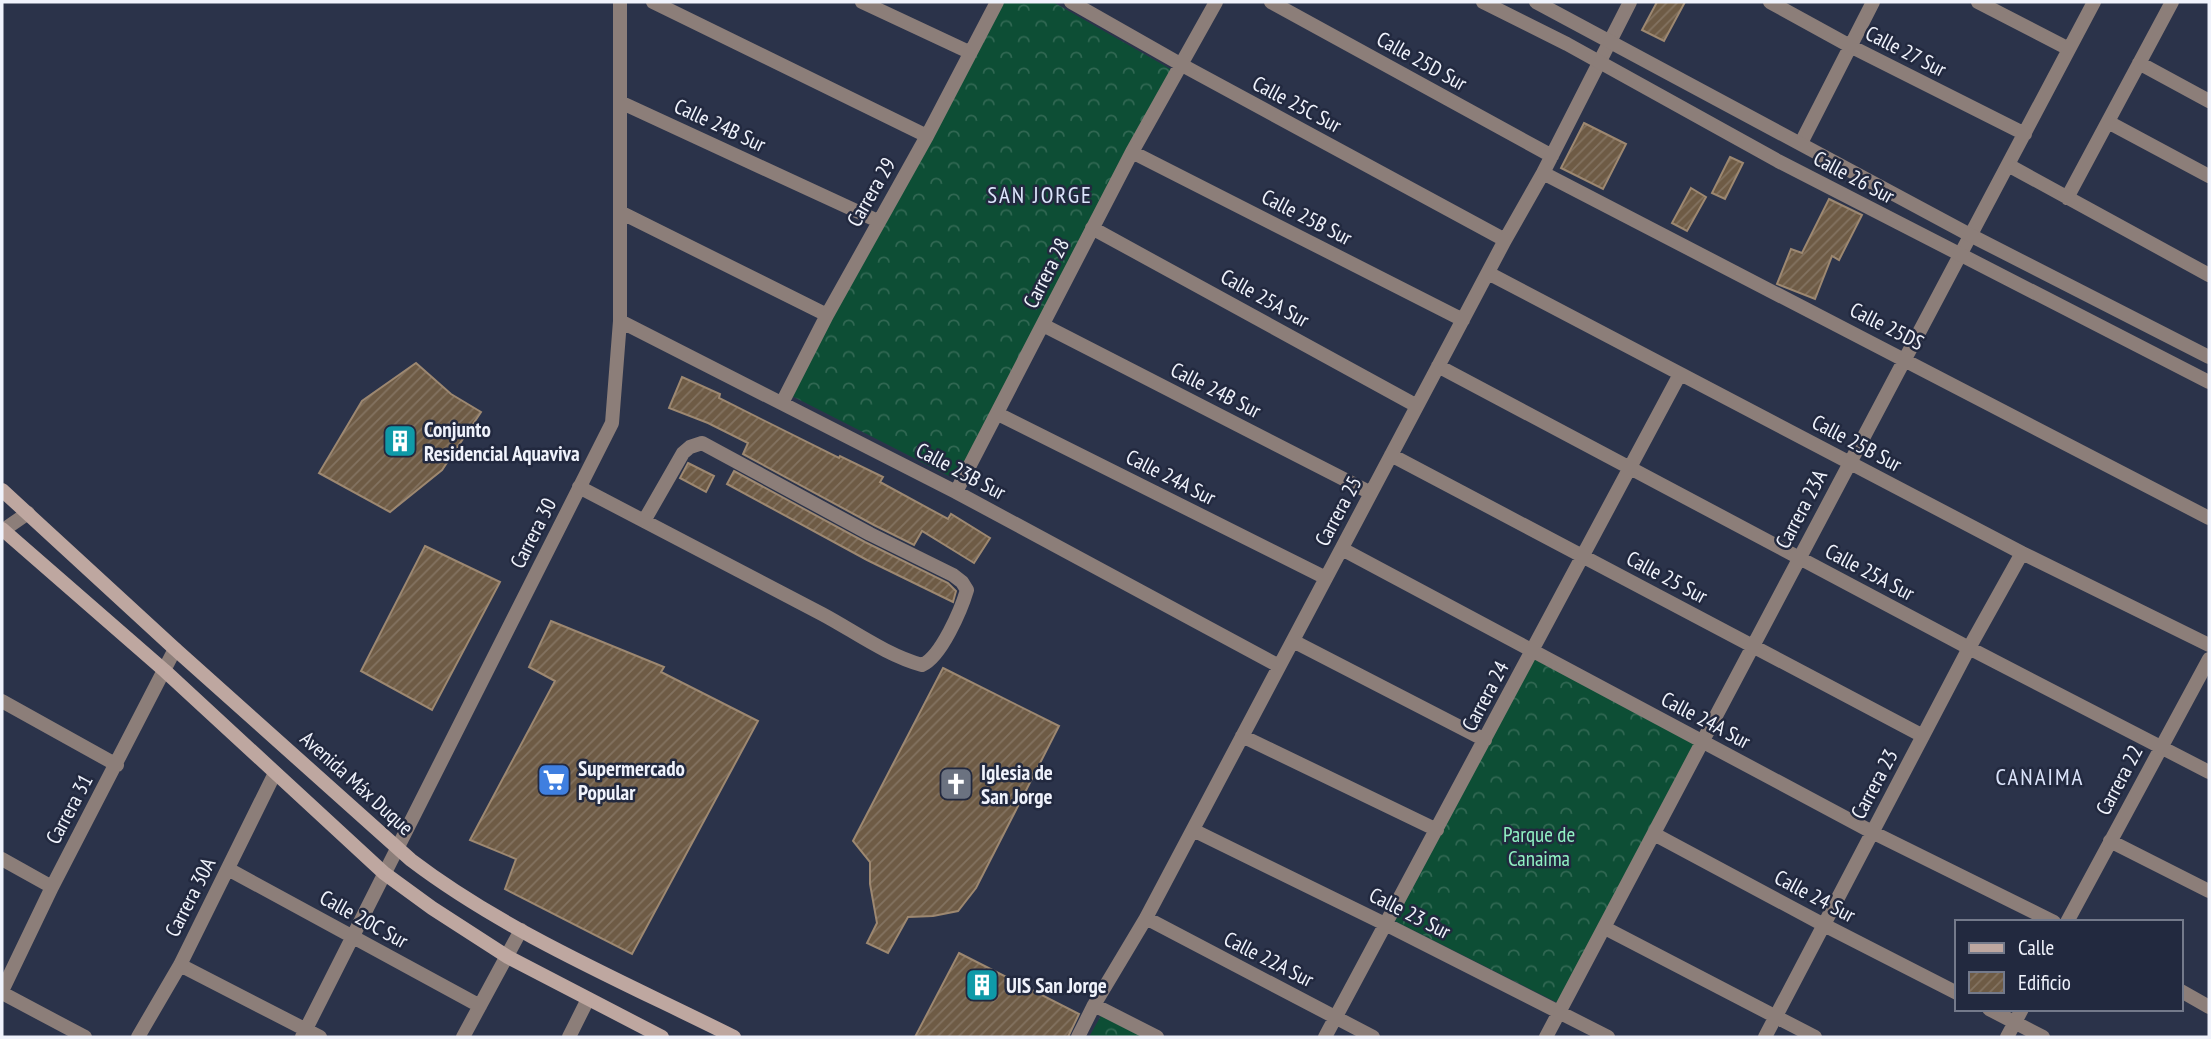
<svg xmlns="http://www.w3.org/2000/svg" width="2211" height="1039" font-family="'PT Sans Narrow',sans-serif">
<defs>
<pattern id="forest-crowns" width="20" height="18" patternUnits="userSpaceOnUse" patternTransform="scale(1.75)"><rect width="20" height="18" fill="#0d4e35"/><path d="M2 6a3 3 0 1 1 6 0M12 15a3 3 0 1 1 6 0" fill="none" stroke="#316853"/></pattern>
<pattern id="building-hatch" width="6" height="6" patternUnits="userSpaceOnUse" patternTransform="scale(1.75)"><rect width="6" height="6" fill="#6e5b45"/><path d="M-1 1l2-2M0 6l6-6M5 7l2-2" fill="none" stroke="#837361"/></pattern>
</defs>
<rect width="100%" height="100%" fill="#2b334a"/>
<path fill="url(#forest-crowns)" d="M1001,2H1053L1174,71L957,480L790,395Z
M1534,659L1697,745L1560,1004L1395,921Z
M1102,1014L1148,1037H1089Z"/>
<path fill="url(#building-hatch)" stroke="#9d8871" stroke-width="2" d="M1657,2H1685L1664,41L1642,30Z
M1584,123L1626,144L1603,189L1561,168Z
M1730,157L1743,163L1725,199L1712,193Z
M1691,188L1706,197L1687,231L1672,223Z
M1829,199L1862,215L1839,260L1832,256L1815,299L1777,284L1791,249L1802,253Z
M416,363L451,394L481,412L442,470L390,512L319,473L362,401Z
M682,377L720,394L719,398L839,458L840,456L883,477L880,482L948,519L951,514L990,538L974,563L922,531L914,545L874,525L743,454L748,443L708,423L669,408Z
M688,463L714,476L706,492L680,478Z
M734,471L865,542L948,583L956,591L953,602L867,560L727,484Z
M425,546L500,582L432,710L361,671Z
M551,621L664,667L661,672L758,721L632,954L505,889L516,859L470,840L555,681L529,667Z
M943,668L1059,726L976,888L958,911L933,916L908,917L888,953L867,943L877,923L870,884V862L853,841Z
M959,953L1079,1014L1068,1037H915Z"/>
<g fill="none" stroke-linecap="round" stroke-linejoin="round">
<path stroke="#8c7e79" stroke-width="14" d="M653,2L927,136
M862,2L969,52
M1071,2L1182,65L1505,240
M1271,2L1552,156
M1770,2L1850,46L2025,134
M1978,2L2069,49
M2139,63L2209,101
M620,102L878,221
M2108,122L2209,176
M1801,143L1873,2
M1132,152L1463,320
M2008,165L2209,275
M1543,173L2209,518
M2067,198L2172,2
M620,212L827,315
M1092,228L1417,406
M1488,273L2022,553L2209,645
M620,321L956,492L1279,666
M1043,325L1371,493
M1438,366L1969,648L2209,772
M782,403L827,315L927,136L997,2
M998,414L1326,578
M1391,455L1923,736
M579,487C660,529 741,571 822,614C854,631 886,655 922,665C941,657 961,610 967,590L962,582L953,575L870,534L702,443L690,447L683,453L644,521
M956,492L1132,152L1216,2
M2,531L28,513
M1342,549L1872,832L2054,922
M1293,641L1485,740
M2,701L117,765
M1242,736L1437,830
M1193,830L1387,925L1608,1037
M1654,834L1824,925L1957,993
M2110,841L2209,891
M2,859L52,887
M228,869L480,1006
M1146,918L1373,1037
M2067,922L2209,659
M1605,928L1815,1037
M180,965L320,1037
M2,991L52,887L175,649
M2181,991L2209,1007
M2,993L85,1037
M1094,1005L1157,1037
M1989,1009L2043,1037
M138,1037L180,965L275,773
M302,1037L612,423L620,321V2
M463,1037L521,930
M569,1037L588,999
M1078,1037L1094,1005L1146,918L1505,240L1543,173L1630,2
M1325,1037L1680,374
M1546,1037L2094,2
M1765,1037L1969,648L2022,553
M2007,1037L2022,1009"/>
<path stroke="#8c7e79" stroke-width="14" d="M1483,2L1567,44L1778,161L2209,382
M1536,2L1970,235L2209,357"/>
<path stroke="#bea7a0" stroke-width="14" d="M2,490L175,649L411,860C507,933 626,983 734,1037
M2,529L165,671L384,873L432,908L508,957L662,1037"/>
</g>
<defs>
<symbol id="building-square" viewBox="-11 -11 22 22"><rect x="-9" y="-9" width="18" height="18" rx="4" fill="#0f9aa8" stroke="#22293f"/><path d="M-4-6H4V6H1V3H-1V6H-4ZM-2.5-4.3h1.7v1.8h-1.7ZM.8-4.3h1.7v1.8H.8ZM-2.5-1h1.7V.8h-1.7ZM.8-1h1.7V.8H.8Z" fill="#fff"/></symbol>
<symbol id="supermarket-square" viewBox="-11 -11 22 22"><rect x="-9" y="-9" width="18" height="18" rx="4" fill="#3f7fe0" stroke="#22293f"/><path d="M-6-5.5h2.5l.6 2H6L4.5 2H-2.5L-4.4-4H-6ZM-1.5 3.2a1.3 1.3 0 1 0 .1 0ZM3 3.2a1.3 1.3 0 1 0 .1 0Z" fill="#fff"/></symbol>
<symbol id="church-square" viewBox="-11 -11 22 22"><rect x="-9" y="-9" width="18" height="18" rx="4" fill="#6b7280" stroke="#22293f"/><path d="M-1.2-6h2.4v3.5h3.3v2.4h-3.3V6h-2.4V-.1h-3.3v-2.4h3.3Z" fill="#fff"/></symbol>
</defs>
<g fill-rule="evenodd">
<use href="#building-square" x="381" y="422" width="38" height="38"/>
<use href="#supermarket-square" x="535" y="761" width="38" height="38"/>
<use href="#church-square" x="937" y="765" width="38" height="38"/>
<use href="#building-square" x="963" y="966" width="38" height="38"/>
</g>
<g text-anchor="middle" dominant-baseline="central" stroke-width="5" stroke-linejoin="round" paint-order="stroke">
<g font-size="21" fill="#f0f3fc" stroke="#22293f">
<text transform="translate(1906 51) rotate(27)">Calle 27 Sur</text>
<text transform="translate(1422 61) rotate(29)">Calle 25D Sur</text>
<text transform="translate(1297 104) rotate(28)">Calle 25C Sur</text>
<text transform="translate(720 125) rotate(25)">Calle 24B Sur</text>
<text transform="translate(1854 177) rotate(28)">Calle 26 Sur</text>
<text transform="translate(871 192) rotate(-60)">Carrera 29</text>
<text transform="translate(1307 217) rotate(27)">Calle 25B Sur</text>
<text transform="translate(1046 273) rotate(-63)">Carrera 28</text>
<text transform="translate(1265 298) rotate(29)">Calle 25A Sur</text>
<text transform="translate(1887 326) rotate(27)">Calle 25DS</text>
<text transform="translate(1216 390) rotate(27)">Calle 24B Sur</text>
<text transform="translate(1857 443) rotate(28)">Calle 25B Sur</text>
<text transform="translate(961 471) rotate(28)">Calle 23B Sur</text>
<text transform="translate(1171 477) rotate(27)">Calle 24A Sur</text>
<text transform="translate(1801 509) rotate(-62)">Carrera 23A</text>
<text transform="translate(1338 511) rotate(-62)">Carrera 25</text>
<text transform="translate(533 533) rotate(-63)">Carrera 30</text>
<text transform="translate(1870 572) rotate(28)">Calle 25A Sur</text>
<text transform="translate(1667 577) rotate(28)">Calle 25 Sur</text>
<text transform="translate(1485 696) rotate(-62)">Carrera 24</text>
<text transform="translate(1706 720) rotate(28)">Calle 24A Sur</text>
<text transform="translate(2119 780) rotate(-62)">Carrera 22</text>
<text transform="translate(357 783) rotate(42)">Avenida Máx Duque</text>
<text transform="translate(1874 784) rotate(-62)">Carrera 23</text>
<text transform="translate(69 809) rotate(-62)">Carrera 31</text>
<text transform="translate(1815 896) rotate(28)">Calle 24 Sur</text>
<text transform="translate(190 897) rotate(-63)">Carrera 30A</text>
<text transform="translate(1410 913) rotate(27)">Calle 23 Sur</text>
<text transform="translate(364 919) rotate(29)">Calle 20C Sur</text>
<text transform="translate(1269 959) rotate(27)">Calle 22A Sur</text>
</g>
<g font-size="21" font-weight="bold" fill="#f0f3fc" stroke="#22293f" text-anchor="start">
<text x="424" y="429">Conjunto<tspan x="424" dy="24">Residencial Aquaviva</tspan></text>
<text x="578" y="768">Supermercado<tspan x="578" dy="24">Popular</tspan></text>
<text x="981" y="772">Iglesia de<tspan x="981" dy="24">San Jorge</tspan></text>
<text x="1006" y="985">UIS San Jorge</text>
</g>
<g font-size="21" fill="#90f1c3" stroke="#22293f">
<text x="1539" y="834">Parque de<tspan x="1539" dy="24">Canaima</tspan></text>
</g>
<g font-size="23" letter-spacing="2" fill="#dbe4fb" stroke="#22293f">
<text x="1040" y="194">SAN JORGE</text>
<text x="2040" y="776">CANAIMA</text>
</g>
</g>
<rect width="2211" height="1039" fill="none" stroke="#f0f3fc" stroke-width="7"/>
<rect x="1955" y="920" width="228" height="91" fill="#22293f" stroke="#747a8b" stroke-width="2"/>
<rect x="1969" y="943" width="35" height="10" fill="#bea7a0" stroke="#747a8b" stroke-width="2"/>
<text x="2018" y="955" font-size="21" fill="#f0f3fc">Calle</text>
<rect x="1969" y="972" width="35" height="21" fill="url(#building-hatch)" stroke="#747a8b" stroke-width="2"/>
<text x="2018" y="990" font-size="21" fill="#f0f3fc">Edificio</text>
</svg>
